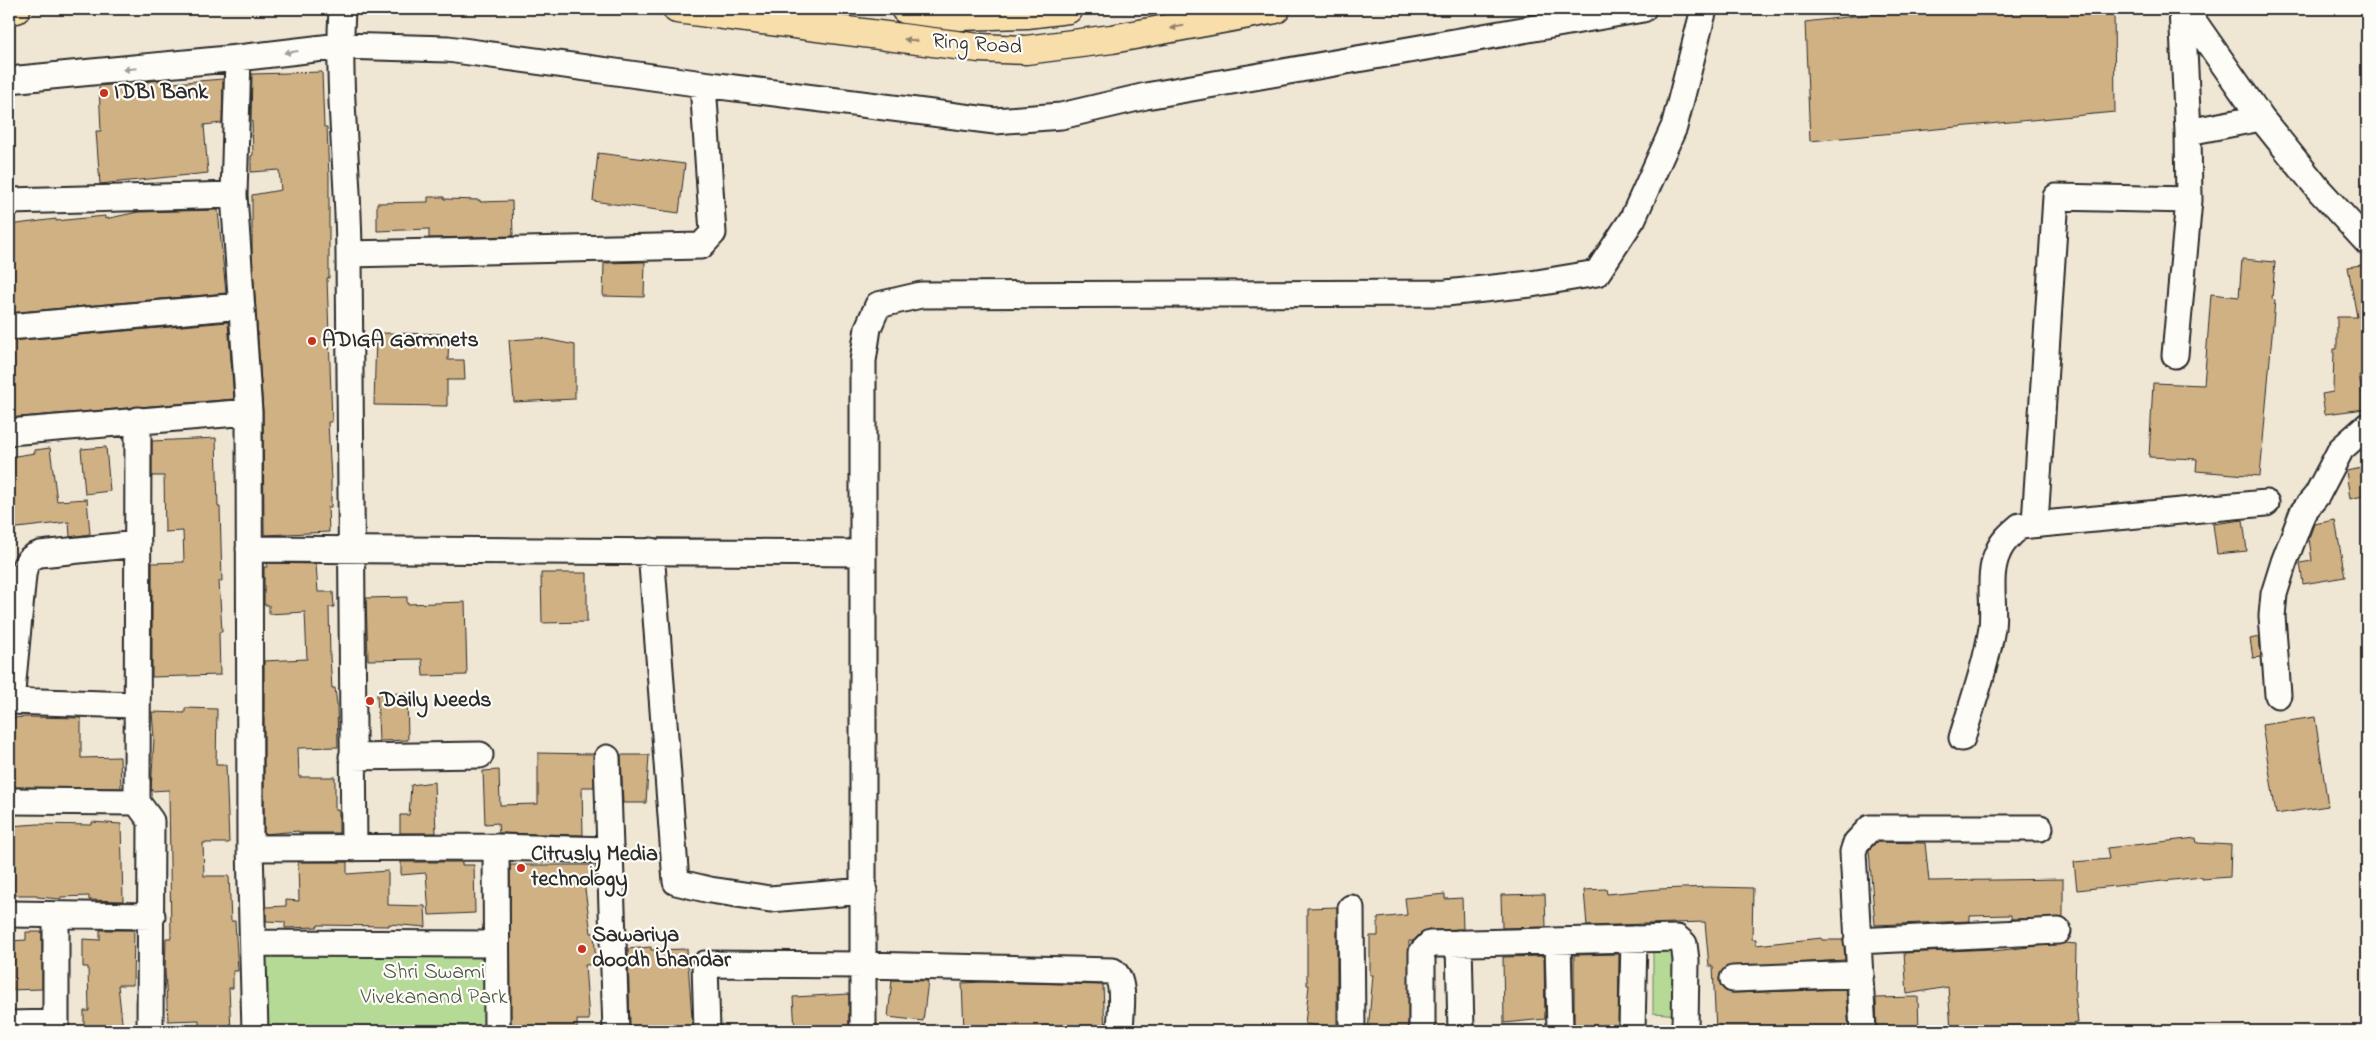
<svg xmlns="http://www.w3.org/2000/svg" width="2376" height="1040" font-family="'Indie Flower',sans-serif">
<rect width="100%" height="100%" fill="#f0e6d4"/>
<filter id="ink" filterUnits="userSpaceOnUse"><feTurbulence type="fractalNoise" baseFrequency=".02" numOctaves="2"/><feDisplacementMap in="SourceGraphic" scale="10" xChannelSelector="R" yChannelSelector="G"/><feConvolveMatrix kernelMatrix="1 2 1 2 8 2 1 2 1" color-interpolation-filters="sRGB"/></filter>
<g filter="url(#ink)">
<path fill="#b4da96" stroke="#708260" d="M483,938L490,1031H263L260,946Z
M1653,945H1680V1015L1653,1013Z"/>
<path fill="#d0b184" stroke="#2b2b2b" d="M1912,9H2114L2115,112L1810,141L1805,22Z
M322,72L324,127H327L329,177V278H327L332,422H328L331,480V507H328L329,532L266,535L264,532L263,411L252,254V195L281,190L279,170L251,172V156L253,155L252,121H251L252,74Z
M172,79V83L223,79L222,123L204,125L208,173L100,184L96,131H101L99,86Z
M598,153L685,164L679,213L593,201Z
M428,197H444V199L480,200V202L512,201L513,236L429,238V229L377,231V203L428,202Z
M218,210L226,293L9,313V277L11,276L9,225L56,219V221L105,216V219L138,212Z
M2242,259L2275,262L2272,299L2275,300L2260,476L2196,471L2197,459L2149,457L2153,383L2204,385L2211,294L2239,297Z
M645,262L644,297L603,296L604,263Z
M2367,264V375H2359L2365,409L2325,414L2322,394L2333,392L2334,349H2337V317H2357L2348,267Z
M228,322L234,399L9,418V341Z
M376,333L449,334L448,360H464L465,380H447V406L374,405Z
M540,338L575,345V399L514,402L509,340Z
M216,438L218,507H220L222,581H219L222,632H219L220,675L152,677V563L184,562L183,531L165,532L164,476H152V441Z
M106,447L110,491L85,494L81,449Z
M50,448L57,501L87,499L90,534L70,537L69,522L9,529V505H12L9,457L35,453V450Z
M2367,467V495L2350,499L2346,471Z
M2243,520L2247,551L2217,554L2213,524Z
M2335,520L2345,577L2303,584L2300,563L2312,561L2309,538L2314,524Z
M267,563L316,564L318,592H333L334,607H329L330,657L332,688H335L337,704L338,747L298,748L299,777H335V810H339V833H299V831L264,834V661L307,659L305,612L269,614V605H264V567H267Z
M541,573H587V622L542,623Z
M407,597V604L465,602L467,675L423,676L422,659L368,660L366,598Z
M2259,637L2261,657L2253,658L2250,639Z
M407,693L408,740L379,741L377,694Z
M185,708L217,709L216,765H226L229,843H203L204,876H229L231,921H235L238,971H233V988H229L231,1031H199V1020L168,1021L165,970L166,938H171L169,790L151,791L154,738L152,712L185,713Z
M27,717L81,718V758L120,757L121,788L13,787L9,718Z
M2315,717L2328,806L2276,814L2262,725Z
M538,753L594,754V787H582L583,835L499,833L498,823L485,824L483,771L499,770L500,805L538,804Z
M621,755H649L646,803H623Z
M434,782L436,833H400V815H409L411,785Z
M92,822L121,824L123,901L89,900V896L61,897L60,899L37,897V895H9V826L38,824L92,825Z
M2196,838L2197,843L2231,845L2230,877L2202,879V877L2077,890L2074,862L2109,859L2107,848Z
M1876,842L1925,843L1929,881L2063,879V918L2011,919V915L1970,916V921L1875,925L1869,850Z
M298,862H347V874L388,871V905L425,906L426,927L389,924V926L318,925V927L285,928V922L266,921V907L286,906V900L299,901Z
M401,862H462V865H474L475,913L429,915L426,873L401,875Z
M510,865H596L595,883L584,882L591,933H594L596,964L585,965L589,1020H577V1031H511Z
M1709,887L1753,888L1752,939H1756V945L1822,938V940H1843L1844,946L1845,960L1726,967L1721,972L1719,979L1721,987L1727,992L1734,993L1846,989L1849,1031H1828V1029L1716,1031L1713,966H1709L1705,922L1587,926L1584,890L1606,889L1607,894L1659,889Z
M1445,894V899L1462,898L1463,929L1429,930L1420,934L1413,941H1409L1408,1031H1368L1373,975H1370V936H1378V918L1407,915L1405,898Z
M1545,894L1546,927L1502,928L1501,895Z
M1337,907V1028L1305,1024L1309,985H1307V908Z
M100,930H134L133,985H118L123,1031H84V1011H89L88,967H83V939L100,940Z
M26,932H42V989L9,990V974H11L10,941L26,940Z
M2065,943L2076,944L2075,996L2078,1023L2019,1031H2003V1026L1951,1030L1948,987L1907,994L1904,953L1992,949L1993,951Z
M651,947V950L687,949L693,1031H630L628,949Z
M1619,954L1618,1031H1574V955Z
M1544,956L1545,1019L1504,1023L1503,957Z
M892,980L928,981L923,1021L888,1017Z
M983,982L1103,985L1105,1031H964L962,983Z
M849,994V1031H795L793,997Z
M1918,997L1919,1031H1877L1876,998Z"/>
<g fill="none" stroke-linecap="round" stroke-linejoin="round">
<defs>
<path id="minor" d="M342,9C337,92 349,174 349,257C350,454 351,651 354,848
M2182,9L2188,132
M2185,9L2261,118L2320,191L2367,242
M238,58L234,195L249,412L250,848L255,1031
M9,80L238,58L340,46L448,49L703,84L995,121L1061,116L1146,96L1643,9
M9,201L234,195
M349,254L701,246L713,233L703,84
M9,327L241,306
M2175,355L2189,200L2188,132L2261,118
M9,432L249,412
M2035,523L2056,197L2189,200
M249,549L863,553V1031
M651,551L676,882L710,890L770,899L864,891
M863,553V361L868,328L878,305L921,295L1446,293L1531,284L1597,273L1633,218L1674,127L1704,9
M2278,695L2272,616L2274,594L2284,562L2303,512L2317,495L2341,449L2367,426
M9,701L136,705
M11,701L23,575C25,563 28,558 40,554L138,544
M1962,738C1973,702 1986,665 1992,628C1995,603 1987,575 1998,552C2002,541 2012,533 2020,526L2266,503
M352,757L480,755
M607,758L616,1031
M9,801L137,802L151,821L150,1031
M137,802L138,420
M496,847L497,1031
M250,848L496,847L611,850
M1351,908L1352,1031
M9,914L152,916
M56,916V1031
M1558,941L1560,1031
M1857,941L2058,931
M253,943L496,944
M1459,943L1461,1031
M1733,979L1861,974
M9,1024L56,1023
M707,1031L705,964L864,965L1113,971C1127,982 1120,1015 1120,1031
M1422,1031V952L1430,944L1677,938L1684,944L1686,960L1685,1031
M1632,1031L1634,939
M1863,1031L1853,852L1856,843L1870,828H2040"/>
<path id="major" d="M9,9H16
M677,9L979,48L1026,50L1112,39L1276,9
M905,9L961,16L1027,14L1068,9"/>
</defs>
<use href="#minor" stroke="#2b2b2b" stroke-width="29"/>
<use href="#major" stroke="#2b2b2b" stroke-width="31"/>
<use href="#minor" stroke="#fdfcf7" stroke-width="25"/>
<use href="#major" stroke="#f8deab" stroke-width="28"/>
</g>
<defs><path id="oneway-solid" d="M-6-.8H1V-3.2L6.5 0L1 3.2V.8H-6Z" transform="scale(1.25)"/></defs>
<g fill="#92846b">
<use href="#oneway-solid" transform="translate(1177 27) rotate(169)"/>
<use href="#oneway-solid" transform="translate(911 40) rotate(-173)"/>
</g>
<g fill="#9e9e9b">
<use href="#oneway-solid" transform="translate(291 52) rotate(173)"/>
<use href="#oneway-solid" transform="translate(130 69) rotate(175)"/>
</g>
</g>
<g fill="#c8321e" stroke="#fdfcf7" stroke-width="2">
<circle cx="104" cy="93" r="5"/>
<circle cx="312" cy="341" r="5"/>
<circle cx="370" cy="701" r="5"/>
<circle cx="521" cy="868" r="5"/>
<circle cx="582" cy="949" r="5"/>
</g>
<g text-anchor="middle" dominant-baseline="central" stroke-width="4.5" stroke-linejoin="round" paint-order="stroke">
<g font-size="22" fill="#2b2b2b" stroke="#fdfcf7">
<text transform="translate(977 45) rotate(4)">Ring Road</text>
</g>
<g font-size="22" font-weight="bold" fill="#2b2b2b" stroke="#fdfcf7" text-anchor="start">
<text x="114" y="93">IDBI Bank</text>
<text x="322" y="341">ADIGA Garmnets</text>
<text x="380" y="701">Daily Needs</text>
<text x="531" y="855">Citrusly Media<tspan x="531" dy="25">technology</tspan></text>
<text x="592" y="936">Sawariya<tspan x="592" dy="25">doodh bhandar</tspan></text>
</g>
<g font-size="22" fill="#4d5746" stroke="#fdfcf7">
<text x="434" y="973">Shri Swami<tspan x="434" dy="25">Vivekanand Park</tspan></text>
</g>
</g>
<rect width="2376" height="1040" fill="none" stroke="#fdfcf7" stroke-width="30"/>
<rect x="15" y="15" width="2346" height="1010" fill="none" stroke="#2b2b2b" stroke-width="2" filter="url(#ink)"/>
</svg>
